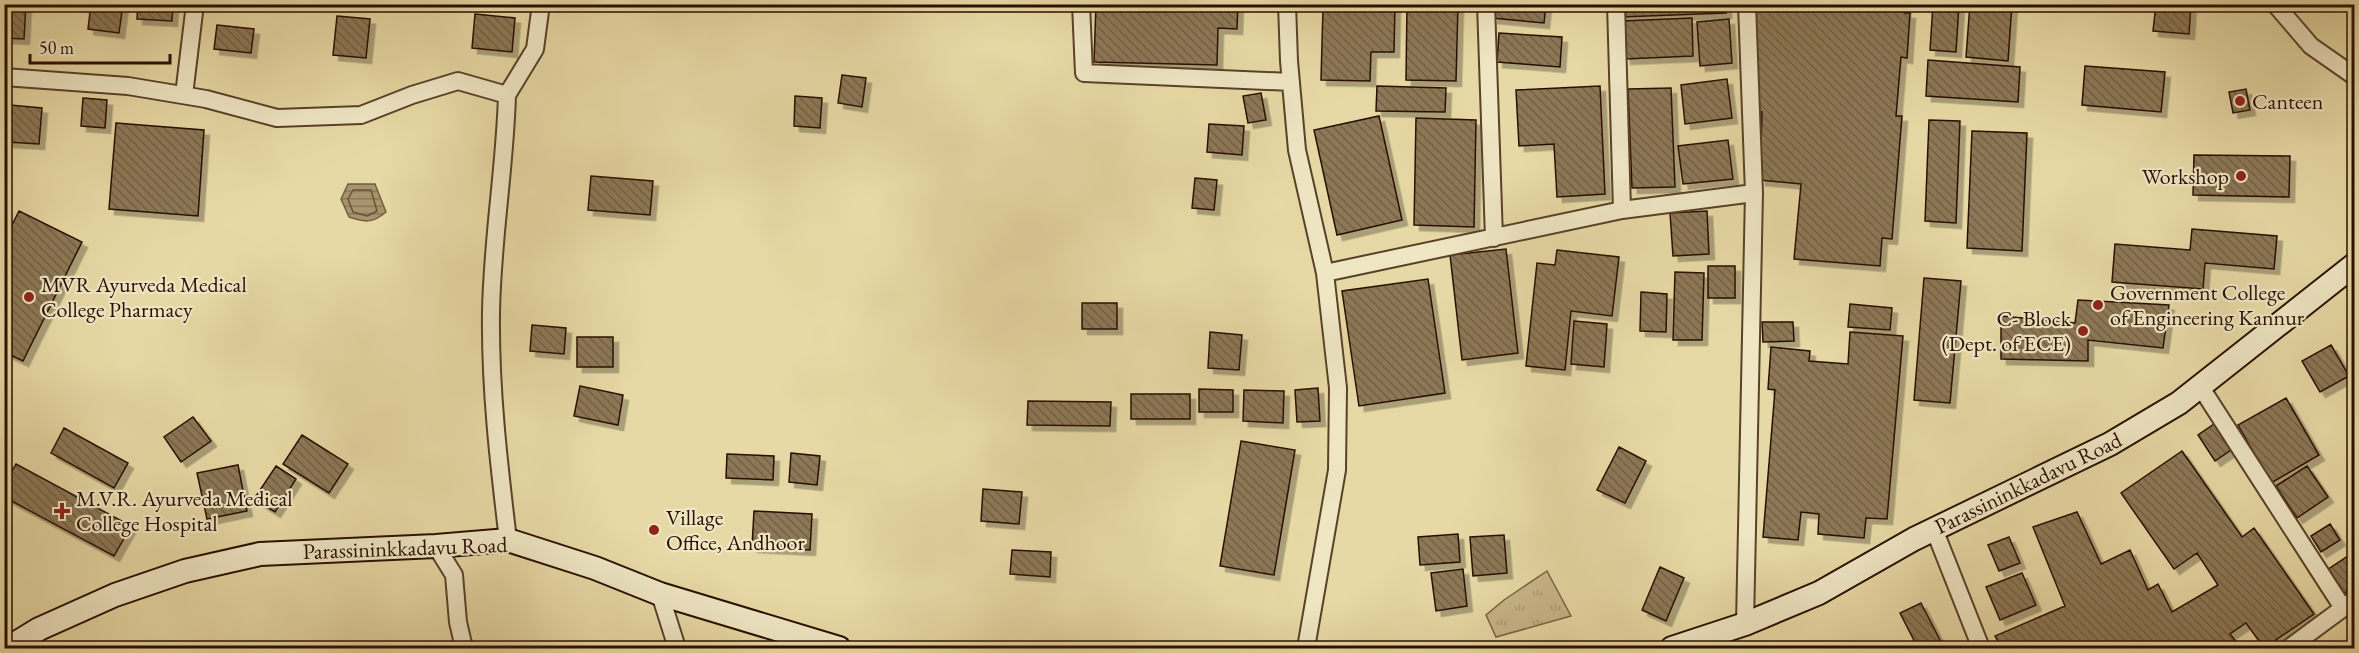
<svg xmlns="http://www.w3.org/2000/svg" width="2359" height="653" font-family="'EB Garamond',serif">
<defs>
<pattern id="grass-tufts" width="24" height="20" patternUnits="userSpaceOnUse" patternTransform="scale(1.5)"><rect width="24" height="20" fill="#c7b689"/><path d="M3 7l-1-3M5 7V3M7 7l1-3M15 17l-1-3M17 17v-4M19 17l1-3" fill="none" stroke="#ab9b74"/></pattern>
<pattern id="water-rules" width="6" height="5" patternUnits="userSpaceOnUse" patternTransform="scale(1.5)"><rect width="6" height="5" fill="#a7946d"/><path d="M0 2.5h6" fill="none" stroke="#887757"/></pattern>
<pattern id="building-back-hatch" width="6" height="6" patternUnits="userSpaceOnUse" patternTransform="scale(1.5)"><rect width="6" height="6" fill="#8c7856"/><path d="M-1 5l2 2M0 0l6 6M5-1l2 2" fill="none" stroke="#736145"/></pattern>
<filter id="shadow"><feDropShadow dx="5.5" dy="5.5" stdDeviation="0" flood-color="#0004"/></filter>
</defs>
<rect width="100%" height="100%" fill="#e7d9a5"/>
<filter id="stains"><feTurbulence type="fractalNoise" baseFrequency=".00333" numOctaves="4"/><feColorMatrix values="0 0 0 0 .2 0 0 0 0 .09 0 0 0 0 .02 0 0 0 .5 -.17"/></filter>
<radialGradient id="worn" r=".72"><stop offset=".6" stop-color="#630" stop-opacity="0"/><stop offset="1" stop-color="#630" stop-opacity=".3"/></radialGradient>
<path fill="url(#grass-tufts)" stroke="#786244" stroke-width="1.5" d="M1547,571L1571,616L1496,637L1486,615L1504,600Z"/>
<path fill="url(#water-rules)" stroke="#755e41" stroke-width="1.5" d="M348,184H375L386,212C372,224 365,222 349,217L341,199Z"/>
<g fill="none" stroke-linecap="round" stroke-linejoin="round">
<path stroke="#685136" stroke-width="1.5" d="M353,190H371L377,211L367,216L353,212L348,199Z"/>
</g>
<path fill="url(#building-back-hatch)" stroke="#2a0e00" stroke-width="1.5" filter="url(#shadow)" d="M4,4H26L24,39L4,38Z
M91,4H123L119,33L88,29Z
M138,4H173L172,21L137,19Z
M1096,4H1238L1237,29L1218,28L1217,65L1094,62Z
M1344,4H1395L1394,52H1371L1370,81L1321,80L1323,7L1344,8Z
M1407,4H1458L1456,81L1406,80Z
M1494,4H1546L1544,23L1492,18Z
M1620,4H1726V13L1621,17Z
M1752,4H1906L1905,13H1910L1907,58L1901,57L1896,116H1902L1892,239L1882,238L1880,266L1794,259L1801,184L1760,180L1762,112L1755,111Z
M1933,4H1959L1956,52L1930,50Z
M1970,4H2012L2008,61L1966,57Z
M2156,4H2191L2189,34L2153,31Z
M475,14L515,18L512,52L472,48Z
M337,16L370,19L366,58L333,55Z
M1692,18L1693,56L1625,59L1623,21Z
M1729,19L1732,63L1700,66L1697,22Z
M217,25L254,29L251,53L214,49Z
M1499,33L1562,37L1560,67L1497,62Z
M1928,60L2020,67L2018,102L1926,96Z
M2085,66L2165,72L2161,112L2082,105Z
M842,75L866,78L862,107L838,103Z
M1727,79L1732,118L1685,124L1681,85Z
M1377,86L1446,88L1445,112L1376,111Z
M1600,86L1605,194L1557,197L1554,144L1519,146L1516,90Z
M1671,88L1675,187L1632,188L1628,89Z
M2246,89L2250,110L2233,113L2229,92Z
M1261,93L1266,120L1248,123L1243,96Z
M795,96L822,98L820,128L794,126Z
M83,98L107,100L105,128L81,126Z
M10,105L42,108L39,144L7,142Z
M1379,116L1402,220L1337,235L1314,130Z
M1416,118L1476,120L1474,227L1414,225Z
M1929,120L1960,121L1956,223L1925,221Z
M116,123L204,130L198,216L109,209Z
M1209,124L1244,126L1242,155L1207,152Z
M1972,131L2027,133L2022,251L1967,248Z
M1728,140L1733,179L1683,184L1678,146Z
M2194,155L2290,156L2289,197L2193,195Z
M591,176L653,181L650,215L588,210Z
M1195,178L1217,180L1214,210L1192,208Z
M19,211L82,242L23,361L4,352V241Z
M1707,211L1709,254L1673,256L1670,213Z
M2192,229L2277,236L2274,269L2205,263L2203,289L2112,282L2115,244L2190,250Z
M1506,249L1518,353L1462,360L1450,255Z
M1557,250L1619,257L1612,316L1571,311L1565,370L1526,366L1537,263L1555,265Z
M1708,266H1735V298H1708Z
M1675,272L1704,273L1702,340H1673Z
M1924,278L1961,281L1950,403L1914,400Z
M1428,279L1445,393L1359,406L1342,291Z
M1641,292L1667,294L1666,332L1640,331Z
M2078,300L2169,305L2163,348L2088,340V361L2001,359V316L2075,323Z
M1082,303H1117V329H1082Z
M1850,304L1892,308L1890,330L1848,327Z
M1574,321L1607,324L1604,367L1571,364Z
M1762,322H1793L1794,341L1763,342Z
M532,325L566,328L564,354L530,351Z
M1210,332L1242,335L1239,370L1208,368Z
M1850,332L1903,336L1887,519L1866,518L1864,538L1818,534L1819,514L1801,512L1798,540L1763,537L1775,390L1768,389L1771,347L1810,351L1809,361L1848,364Z
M577,337H613V367H577Z
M2331,345L2349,376L2320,392L2302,361Z
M580,386L623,395L618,425L574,416Z
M1318,388L1320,421L1297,422L1295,390Z
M1199,389L1233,390V412H1199Z
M1244,390L1284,391L1283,423L1243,421Z
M1131,394H1190V419H1131Z
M2286,398L2319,455L2271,483L2238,425Z
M1028,401L1111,402L1110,426L1027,425Z
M193,417L211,441L181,462L164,437Z
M2214,424L2231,450L2215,461L2198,435Z
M64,428L128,463L114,488L51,453Z
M302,435L348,464L329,493L283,464Z
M1241,441L1295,450L1274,575L1220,566Z
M1619,447L1646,461L1625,503L1597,490Z
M2182,451L2242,537L2254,528L2314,614L2264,648L2246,623L2230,634L2241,648H2002L1995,636L2065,606L2033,527L2077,512L2101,564L2130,550L2148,590L2158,584L2172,612L2218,585L2197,553L2174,569L2121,493Z
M791,453L820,456L817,485L789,482Z
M727,454L774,456L773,480L726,478Z
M16,464L131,526L114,556L4,497V485Z
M238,465L247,511L207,519L197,473Z
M276,466L296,479L275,512L254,499Z
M2307,466L2328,497L2297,518L2276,486Z
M983,489L1022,492L1019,524L981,521Z
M754,511L812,514L810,550L752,547Z
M2330,524L2340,540L2321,552L2311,536Z
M1458,534L1460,562L1420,565L1418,537Z
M1504,535L1507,573L1473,576L1470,537Z
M2009,537L2020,563L1999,571L1988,545Z
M1012,550L1051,552L1050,577L1010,574Z
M2354,552V587L2343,594L2327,570Z
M1660,567L1684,578L1666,621L1642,610Z
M1463,569L1467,606L1436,611L1431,573Z
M2022,573L2036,605L2000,620L1986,587Z
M1921,603L1944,648H1918L1900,613Z"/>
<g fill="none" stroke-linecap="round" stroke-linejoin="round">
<defs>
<path id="minor" d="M1081,4L1084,73L1291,82
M1287,4L1289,61L1297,150L1325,273L1338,388L1337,470L1306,648
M1486,4L1494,238
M1616,4L1622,210
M2275,4L2311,46L2354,76
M4,77L128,86L206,99L277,118L361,115L412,95L458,81L507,95C505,168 492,240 491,313C490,389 499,465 508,540
M184,95L195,4
M507,95L535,49L541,4
M1325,273L1622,210L1754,193
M2200,386L2343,608
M1934,529L1981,648
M436,546L454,575L458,622L464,648
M660,594L677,648
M1745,624L1754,193L1747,4
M2289,648L2354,600"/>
<path id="secondary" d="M8,648L39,629L115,595L185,571L260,554L436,546L508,540L595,568L660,594L839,648
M1672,648L1745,624L1819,593L1914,539L2110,444L2179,403L2354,265"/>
</defs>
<use href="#minor" stroke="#594129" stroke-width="20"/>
<use href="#secondary" stroke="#2a0e00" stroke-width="26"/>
<use href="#minor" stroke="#efe6c4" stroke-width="16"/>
<use href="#secondary" stroke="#efe6c4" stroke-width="22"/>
</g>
<g fill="#8f2418" stroke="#efe6c4" stroke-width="2">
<circle cx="2240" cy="101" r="6"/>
<circle cx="2241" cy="176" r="6"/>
<circle cx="29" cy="297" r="6"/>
<circle cx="2098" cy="305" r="6"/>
<circle cx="2083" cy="331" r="6"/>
<path d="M59 502h6v6h6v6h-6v6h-6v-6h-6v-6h6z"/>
<circle cx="654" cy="530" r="6"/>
</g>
<g text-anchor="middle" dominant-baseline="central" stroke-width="4.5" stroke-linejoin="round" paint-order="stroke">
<g font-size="22" fill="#2a0e00" stroke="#efe6c4" text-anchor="start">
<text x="2252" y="101">Canteen</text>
<text x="2229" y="176" text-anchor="end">Workshop</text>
<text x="41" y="284">MVR Ayurveda Medical<tspan x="41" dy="25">College Pharmacy</tspan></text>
<text x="2110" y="292">Government College<tspan x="2110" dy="25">of Engineering Kannur</tspan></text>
<text x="2071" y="318" text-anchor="end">C- Block<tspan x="2071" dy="25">(Dept. of ECE)</tspan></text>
<text x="76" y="498">M.V.R. Ayurveda Medical<tspan x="76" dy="25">College Hospital</tspan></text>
<text x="666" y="517">Village<tspan x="666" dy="25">Office, Andhoor</tspan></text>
</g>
<g font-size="22" fill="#2a0e00" stroke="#efe6c4">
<text transform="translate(2028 483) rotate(-26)">Parassininkkadavu Road</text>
<text transform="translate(405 548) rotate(-2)">Parassininkkadavu Road</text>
</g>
</g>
<rect width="2359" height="653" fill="none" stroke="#e7d9a5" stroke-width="24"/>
<rect x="6" y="6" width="2347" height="641" fill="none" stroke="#2a0e00" stroke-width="3"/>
<rect x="12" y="12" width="2335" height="629" fill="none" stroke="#2a0e00" stroke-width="1.5"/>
<path d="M30 54v9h140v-9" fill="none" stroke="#2a0e00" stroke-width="3"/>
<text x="39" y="54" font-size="18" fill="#2a0e00" stroke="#efe6c4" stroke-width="4.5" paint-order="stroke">50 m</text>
<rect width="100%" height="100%" filter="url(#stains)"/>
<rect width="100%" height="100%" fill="url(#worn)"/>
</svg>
